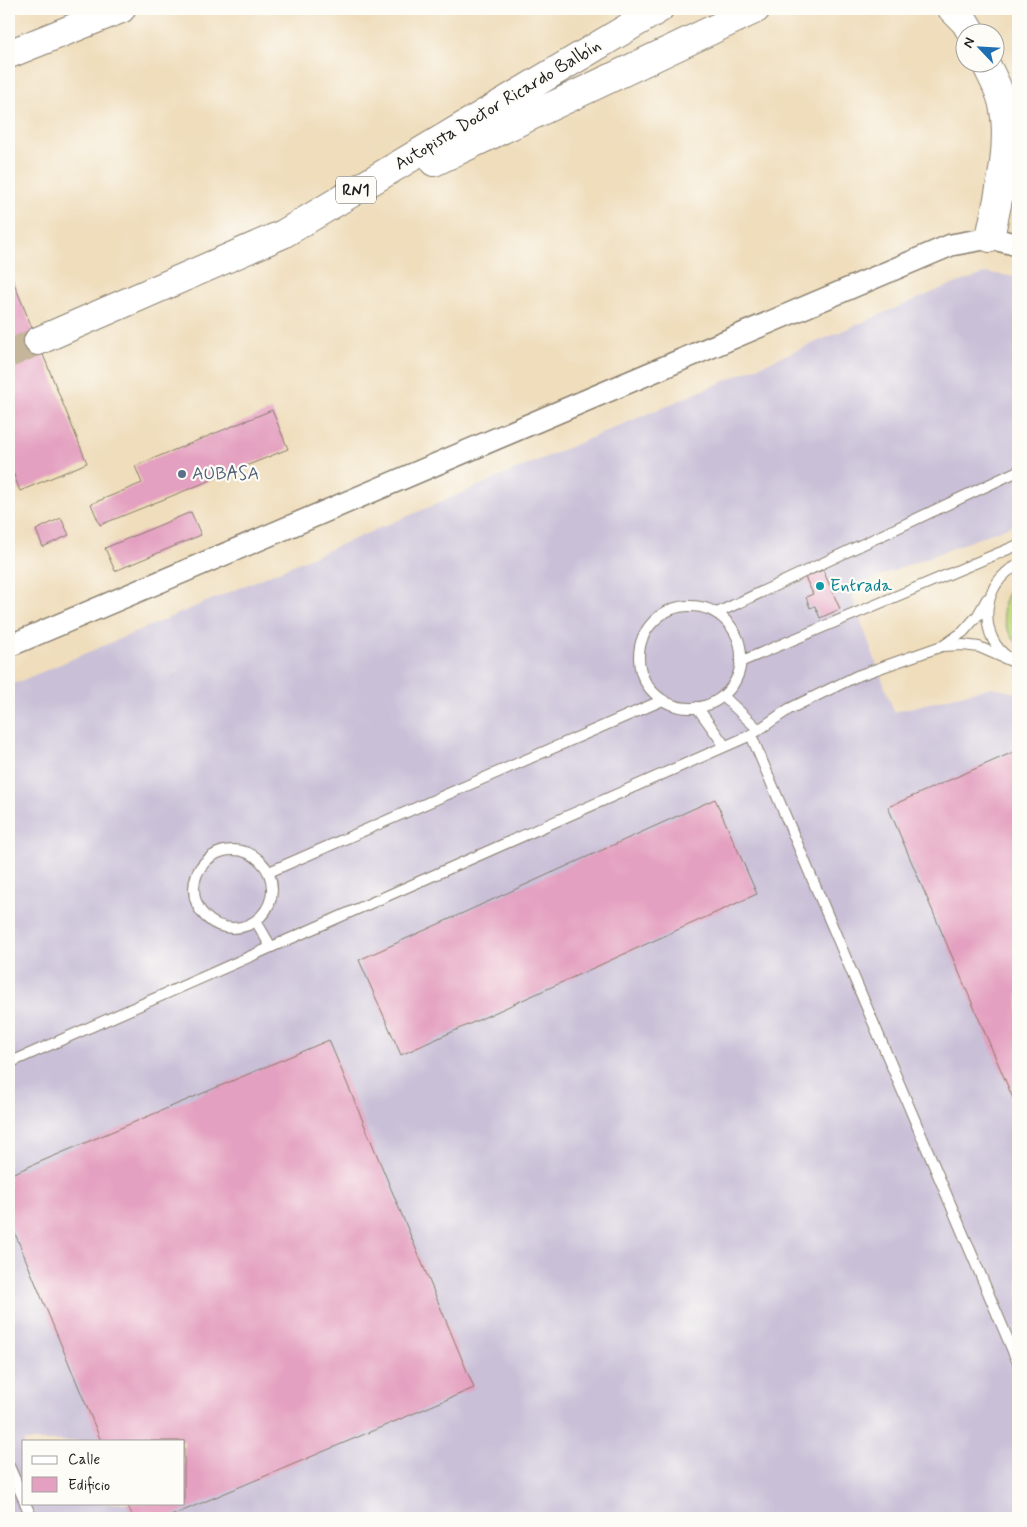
<svg xmlns="http://www.w3.org/2000/svg" width="1027" height="1527" font-family="Mynerve,sans-serif">
<rect width="100%" height="100%" fill="#fdfcf7"/>
<filter id="ink" filterUnits="userSpaceOnUse"><feTurbulence type="fractalNoise" baseFrequency=".02" numOctaves="2"/><feDisplacementMap in="SourceGraphic" scale="10" xChannelSelector="R" yChannelSelector="G"/><feConvolveMatrix kernelMatrix="1 2 1 2 8 2 1 2 1" color-interpolation-filters="sRGB"/></filter>
<filter id="wash" filterUnits="userSpaceOnUse"><feTurbulence type="fractalNoise" baseFrequency=".0096" numOctaves="4" result="noise"/><feDisplacementMap in="SourceGraphic" scale="20" xChannelSelector="R" yChannelSelector="G"/><feGaussianBlur stdDeviation="1.12" result="paint"/><feColorMatrix in="noise" values="0 0 0 0 0 0 0 0 0 0 0 0 0 0 0 0 0 1.4 0 .05"/><feComposite in="paint" operator="in"/></filter>
<g filter="url(#wash)">
<rect width="100%" height="100%" fill="#efddbb"/>
<path fill="#c9bfd7" fill-rule="evenodd" d="M987,273L1018,277V523L849,588L894,712L992,687L1018,694V1518H9V686L943,288ZM24,1441H184V1503H24Z"/>
<path fill="#bdd77c" stroke="#6c7a4c" d="M1018,582V644C1001,628 996,597 1018,582Z"/>
<g id="blocks">
<path fill="#e4a0c0" d="M9,271L87,463L20,491L9,462Z
M272,410L288,449L100,525L91,504L142,483L135,466Z
M191,512L201,535L115,571L105,548Z
M61,518L69,535L43,547L36,530Z
M823,570L840,609L820,618L815,606L810,608L806,597L813,594L805,577Z
M1018,750V1110L888,807Z
M715,799L757,894L401,1055L359,960Z
M329,1040L474,1388L166,1518H133L127,1503H184V1441H101L9,1219V1175Z"/>
</g>
</g>
<g filter="url(#ink)">
<use href="#blocks" fill-opacity="0" stroke="#867c6c" stroke-width="1"/>
<g fill="none" stroke-linecap="round" stroke-linejoin="round">
<path stroke="#c5b69b" stroke-width="28" stroke-dasharray="28 14" stroke-linecap="butt" d="M9,354L38,341"/>
<defs>
<path id="service" d="M639 657a51 51 0 1 1 102 0a51 51 0 1 1-102 0Z
M717,613L1018,471
M943,646L963,632L978,615L987,599
M1008,657C981,639 981,595 1005,574C1008,570 1014,568 1018,565
M740,662L1018,545
M723,696L759,730
M697,707L725,746
M751,735L1018,1363
M194 889a39 39 0 1 1 78 0a39 39 0 1 1-78 0Z
M269,872L663,700
M256,921L271,947
M9,1063L751,735L789,709L857,676L942,646L963,645L979,647L1018,664
M9,1466L24,1500
M25,1503L32,1518"/>
<path id="minor" d="M9,646L951,245L990,238L1018,245"/>
<path id="motorway" d="M952,9L965,22L971,32
M9,54L121,9
M985,62C991,75 1001,92 1003,105C1012,145 998,198 990,238
M434,162L756,9
M38,341L283,234L659,9"/>
</defs>
<use href="#service" stroke="#867c6c" stroke-width="12"/>
<use href="#minor" stroke="#867c6c" stroke-width="24"/>
<use href="#motorway" stroke="#867c6c" stroke-width="30"/>
<use href="#service" stroke="#fff" stroke-width="10"/>
<use href="#minor" stroke="#fff" stroke-width="21"/>
<use href="#motorway" stroke="#fff" stroke-width="28"/>
</g>
</g>
<circle fill="#5c6f8a" stroke="#fdfcf7" stroke-width="2" cx="182" cy="474" r="5"/>
<circle fill="#0f9aa8" stroke="#fdfcf7" stroke-width="2" cx="820" cy="586" r="5"/>
<g text-anchor="middle" dominant-baseline="central" stroke-width="4.5" stroke-linejoin="round" paint-order="stroke">
<rect fill="#fdfcf7" stroke="#605f5e" stroke-width="1" x="336" y="176.5" width="40" height="27" rx="4"/>
<g font-size="16" font-weight="bold" fill="#1c1c1c">
<text x="356" y="190">RN1</text>
</g>
<g font-size="18" fill="#1c1c1c" stroke="#fdfcf7">
<text transform="translate(498 105) rotate(-31)">Autopista Doctor Ricardo Balbín</text>
</g>
<g font-size="18" fill="#4e5e75" stroke="#fdfcf7" text-anchor="start">
<text x="192" y="474">AUBASA</text>
</g>
<g font-size="18" fill="#0d838f" stroke="#fdfcf7" text-anchor="start">
<text x="830" y="586">Entrada</text>
</g>
</g>
<rect width="1027" height="1527" fill="none" stroke="#fdfcf7" stroke-width="30"/>
<rect x="22" y="1440" width="162" height="65" fill="#fdfcf7" stroke="#a3a29f"/>
<rect x="32" y="1456" width="25" height="8" fill="#ffffff" stroke="#a3a29f"/>
<text x="68" y="1464" font-size="15" fill="#1c1c1c">Calle</text>
<rect x="32" y="1477" width="25" height="15" fill="#e4a0c0" stroke="#a3a29f"/>
<text x="68" y="1490" font-size="15" fill="#1c1c1c">Edificio</text>
<g transform="translate(980 48) rotate(295)"><circle r="24" fill="#fdfcf7" stroke="#a3a29f"/>
<path d="M0-4L9 19L0 12L-9 19Z" fill="#1f6fb2"/>
<text y="-8" font-size="14" font-weight="bold" text-anchor="middle" fill="#1c1c1c">N</text>
</g>
</svg>
